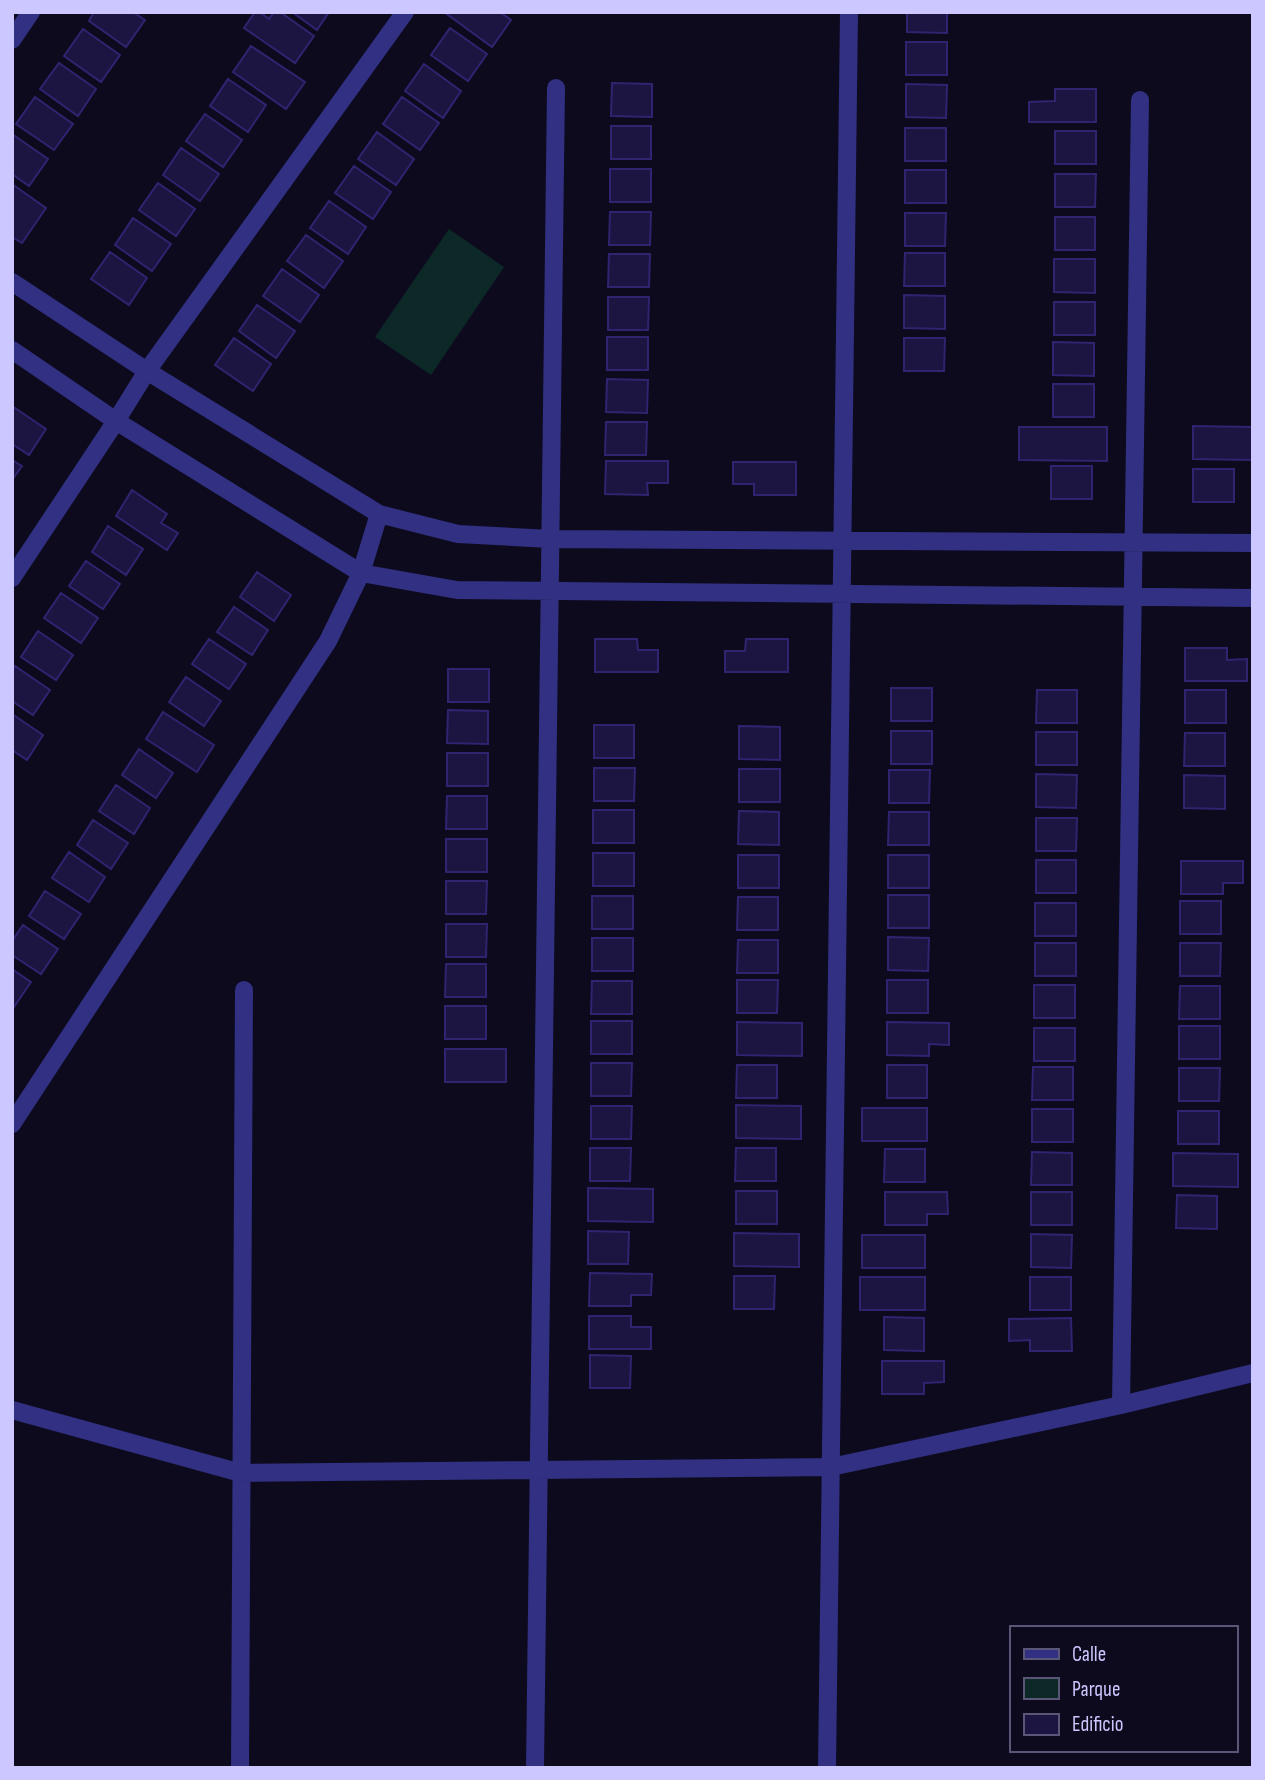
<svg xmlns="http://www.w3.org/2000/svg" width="1265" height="1780" font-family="'Sofia Sans Condensed',sans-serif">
<rect width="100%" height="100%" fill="#0d0a1e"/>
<path fill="#0c2827" d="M449,229L504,267L431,375L375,337Z"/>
<path fill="#1c1441" stroke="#31236f" stroke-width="2" d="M94,12H133L145,20L126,47L89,21Z
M255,12H260L269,19L274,12H280L314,36L295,63L244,28Z
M292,12H329L317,30Z
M444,12H500L511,20L492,47Z
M907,12H947V33L907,32Z
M450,28L487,54L468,81L431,55Z
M83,29L120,55L101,82L64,56Z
M906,42H947V75H906Z
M251,46L305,82L286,109L233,72Z
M59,63L96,89L78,116L40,89Z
M424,64L461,91L443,118L405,91Z
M228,79L266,105L248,132L210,106Z
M612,83L652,84V117L611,116Z
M906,84L947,85L946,118L906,117Z
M1055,89H1096V122H1029V102L1055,101Z
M35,97L73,124L54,150L16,124Z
M402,97L439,123L420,150L383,124Z
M205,114L242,140L223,167L186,141Z
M611,126H651V159H611Z
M905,128H946V161H905Z
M1055,131H1096V164H1055Z
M377,132L414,159L396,185L358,159Z
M12,134L48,159L29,186L12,174Z
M181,148L219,174L200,201L163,175Z
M354,166L391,192L373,219L335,193Z
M610,169H651V202H610Z
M905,170H946V203H905Z
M1055,174H1096L1095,207H1055Z
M158,183L195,209L176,236L139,210Z
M12,184L46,208L22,243L12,237Z
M329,201L366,227L348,254L310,228Z
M610,212H651L650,245H609Z
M905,213H946L945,246H905Z
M1055,217H1095V250H1055Z
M133,218L171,244L152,271L115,245Z
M306,235L343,261L324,288L287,261Z
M110,252L147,278L129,305L91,279Z
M905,253H945V286H904Z
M609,254H650L649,287H608Z
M1054,259H1095V293L1054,292Z
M282,269L319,295L300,322L263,296Z
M904,295L945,296V329L904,328Z
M608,297H649L648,330H608Z
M1054,302H1095V335H1054Z
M257,305L295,331L276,358L239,331Z
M607,337H648V370H607Z
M234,338L271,364L253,391L215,365Z
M904,338H945L944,371H904Z
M1053,342L1094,343V376L1053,375Z
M607,379L648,380L647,413L606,412Z
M1053,384H1094V417H1053Z
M12,406L46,429L29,455L12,444Z
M606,422H647L646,455H605Z
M1193,426L1253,427V460L1193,459Z
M1019,427H1107V461L1019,460Z
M12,460L22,466L12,480Z
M606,461H668V483H647L648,495L605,494Z
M733,462H796V495H754V484H733Z
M1051,466H1092V499H1051Z
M1193,469H1234V502H1193Z
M132,490L167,514L161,523L178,533L167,550L116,516Z
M108,526L143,549L126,575L92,552Z
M86,561L120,584L103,609L69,586Z
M257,572L291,595L274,621L240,597Z
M61,593L98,618L81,643L44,618Z
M234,607L268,630L252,655L217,632Z
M38,631L73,655L56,680L21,657Z
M209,639L246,664L229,689L192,664Z
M595,639H637L638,650H658V672H595Z
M746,639H788V672H725V651H745Z
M1185,648H1227V660L1247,659V681H1185Z
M15,666L50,690L33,715L12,701V671Z
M448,669H489V702H448Z
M186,677L221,701L204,726L169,702Z
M891,688H932V721H891Z
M1037,690H1077V723H1036Z
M1185,690H1226V723H1185Z
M448,710L488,711V744L447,743Z
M163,712L214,745L197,772L146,739Z
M12,714L43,735L27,760L12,750Z
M594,725H634V758H594Z
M739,726L780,727V760L739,759Z
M891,731H932V764H891Z
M1036,732H1077V765H1036Z
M1185,733H1225V766H1184Z
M139,749L173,773L156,798L122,775Z
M447,753H488V786H447Z
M594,768H635L634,801H594Z
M739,769H780V802H739Z
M889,770H930L929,803H889Z
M1036,774L1077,775L1076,808L1036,807Z
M1184,775L1225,776V809L1184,808Z
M116,785L150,808L134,834L99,811Z
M447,796H487V829H446Z
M593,810H634V843H593Z
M739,811L779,812V845L738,844Z
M889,812H929V845H888Z
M1036,818H1077L1076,851H1036Z
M93,820L128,843L111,869L77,845Z
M446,839H487V872H446Z
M69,852L105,877L89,902L52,878Z
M593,853H634V886H593Z
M738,855H779V888H738Z
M888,855H929V888H888Z
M1036,860H1076V893H1036Z
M1181,861H1243V883H1223V894H1181Z
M446,881H487L486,914H446Z
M45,891L81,914L64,939L29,916Z
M888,895H929V928H888Z
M592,896H633V929H592Z
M738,897H778V930H737Z
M1180,901H1221V934H1180Z
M1035,903H1076V936H1035Z
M446,924H487L486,957H446Z
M23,925L58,949L41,974L12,955V941Z
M888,937L929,938L928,971L888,970Z
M592,938H633V971H592Z
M738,940H778V973H737Z
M1035,943H1076V976H1035Z
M1180,943H1221L1220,976H1180Z
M446,964H486V997H445Z
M12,969L31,982L14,1007L12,1006Z
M737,980H778L777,1013H737Z
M887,980H928V1013H887Z
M592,981H632V1014H591Z
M1034,985H1075V1018H1034Z
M1180,986H1220V1019H1179Z
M445,1006H486V1039H445Z
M591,1021H632V1054H591Z
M737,1022L802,1023V1056L737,1055Z
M887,1022L949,1023V1045L929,1044V1056L887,1055Z
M1179,1026H1220V1059H1179Z
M1034,1028H1075V1061H1034Z
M445,1049H506V1082H445Z
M591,1063H632L631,1096H591Z
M737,1065H777V1098H736Z
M887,1065H927V1098H887Z
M1033,1067H1073V1100H1032Z
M1179,1068H1220L1219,1101H1179Z
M736,1105L801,1106V1139L736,1138Z
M591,1106H632L631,1139H591Z
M862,1108H927V1141H862Z
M1032,1109H1073V1142H1032Z
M1178,1111H1219V1144H1178Z
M590,1148H631L630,1181H590Z
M736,1148H776V1181H735Z
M885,1149H925V1182H884Z
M1032,1152L1072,1153V1185H1031Z
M1173,1153L1238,1154V1187L1173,1186Z
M588,1188L653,1189V1222L588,1221Z
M736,1191H777V1224H736Z
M885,1192H947L948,1214H927V1225H885Z
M1031,1192H1072V1225H1031Z
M1177,1195L1217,1196V1229L1176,1228Z
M588,1231L629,1232L628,1264H588Z
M734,1233L799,1234V1267L734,1266Z
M1031,1234L1072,1235L1071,1268L1031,1267Z
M862,1235H925V1268H862Z
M590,1273L652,1274L651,1295H631V1306H589Z
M734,1276H775L774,1309H734Z
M860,1277H925V1310H860Z
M1030,1277H1071V1310H1030Z
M589,1316H631V1327H651V1349H589Z
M884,1317L924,1318V1351L884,1350Z
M1071,1318L1072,1351H1030V1340L1009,1341V1319Z
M590,1355L631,1356L630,1388H590Z
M882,1361H944V1382L924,1383V1394H882Z"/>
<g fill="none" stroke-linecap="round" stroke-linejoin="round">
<path stroke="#313082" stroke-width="18" d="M12,40L31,12
M12,282L147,371L379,514L458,534L550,539L1253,543
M12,350L116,421L361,573L457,590L1253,598
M12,578L116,421L147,371L405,12
M12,1124L328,641L361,573L379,514
M1121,1405L1140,100
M12,1410L241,1473L831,1467L1121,1405L1253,1373
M240,1768L244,990
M535,1768L556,88
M827,1768L849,12"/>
</g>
<rect width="1265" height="1780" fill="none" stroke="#ccc7ff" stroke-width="28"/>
<rect x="1010" y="1626" width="228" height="126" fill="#0d0a1e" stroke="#595678" stroke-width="2"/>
<rect x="1024" y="1649" width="35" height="10" fill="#313082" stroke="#595678" stroke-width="2"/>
<text x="1072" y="1661" font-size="21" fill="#ccc7ff">Calle</text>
<rect x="1024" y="1678" width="35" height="21" fill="#0c2827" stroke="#595678" stroke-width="2"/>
<text x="1072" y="1696" font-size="21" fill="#ccc7ff">Parque</text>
<rect x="1024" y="1714" width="35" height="21" fill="#1c1441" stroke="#595678" stroke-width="2"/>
<text x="1072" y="1731" font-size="21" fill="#ccc7ff">Edificio</text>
</svg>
